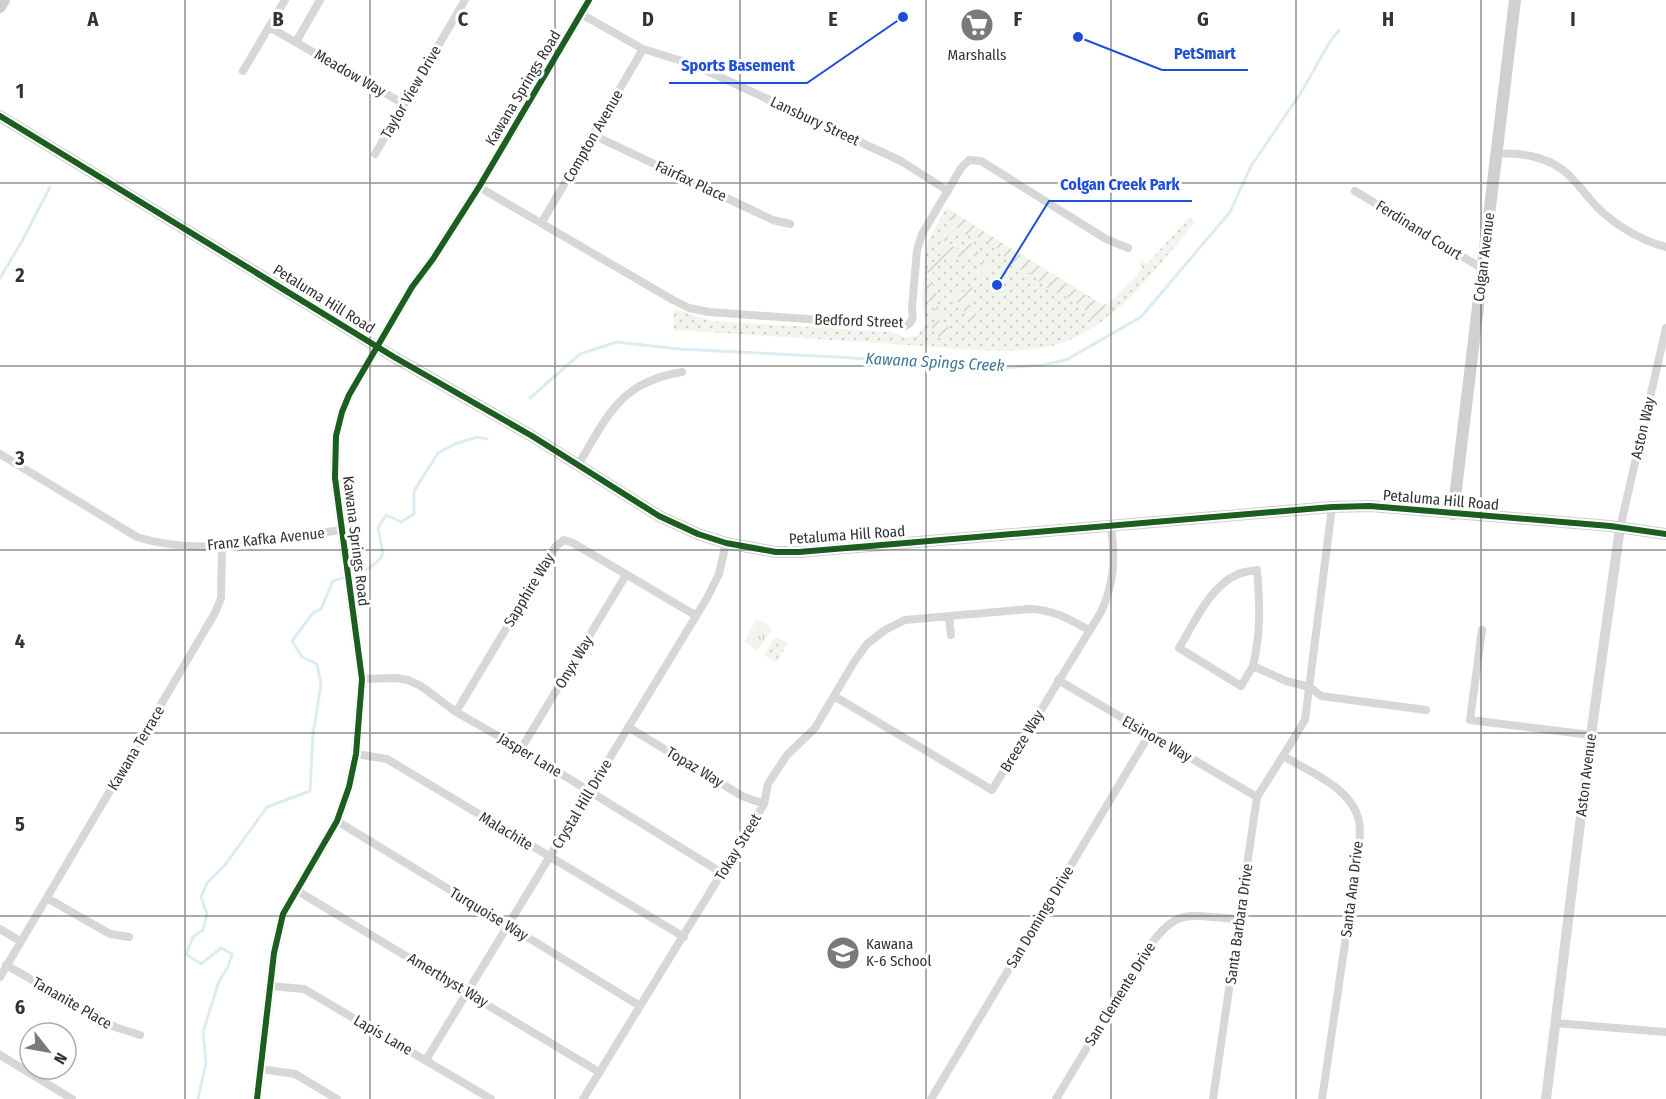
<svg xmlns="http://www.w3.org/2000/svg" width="1666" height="1099" font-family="'Fira Sans Condensed',sans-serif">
<defs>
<pattern id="grass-tufts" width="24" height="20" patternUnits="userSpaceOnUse" patternTransform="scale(1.5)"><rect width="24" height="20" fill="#f1f5ed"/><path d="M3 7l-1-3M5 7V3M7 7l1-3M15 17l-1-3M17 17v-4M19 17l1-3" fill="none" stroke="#cfd2cc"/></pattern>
<pattern id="park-dots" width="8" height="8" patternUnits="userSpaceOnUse" patternTransform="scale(1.5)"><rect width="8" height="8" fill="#f1f5ed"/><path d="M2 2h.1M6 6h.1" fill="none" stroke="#cfd2cc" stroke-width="1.8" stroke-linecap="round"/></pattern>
<pattern id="garden-furrows" width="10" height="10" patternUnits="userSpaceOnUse" patternTransform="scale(1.5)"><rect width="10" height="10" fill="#f1f5ed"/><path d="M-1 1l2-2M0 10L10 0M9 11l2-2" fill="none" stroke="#cfd2cc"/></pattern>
</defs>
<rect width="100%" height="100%" fill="#fff"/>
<path fill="url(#grass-tufts)" d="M756,620L762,621L772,629L757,651L744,642Z"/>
<path fill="url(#park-dots)" d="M946,208L1105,306L1121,293L1143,269L1139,263L1142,260L1147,264L1189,218L1195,222C1158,266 1121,319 1067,341C1027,358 953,348 909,345C831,340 752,335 674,330V309L711,321L891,332L904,337L917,336L926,323L922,305L925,255L929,239Z
M775,637L788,643L776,662L764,655Z"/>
<path fill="url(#garden-furrows)" d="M950,210L1101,305L1109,304L1143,268L1144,273L1110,309L1093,322L1086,311L1073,300L1047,288L1031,274L1014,267L994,245L975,235L967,236L950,222V217L947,214Z
M949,225L955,229L951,233H947C948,244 954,250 965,250L967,243L969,241L990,268L971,280L969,278L983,269L974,255C965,258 957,256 949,258C930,263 929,281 937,295L942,292L945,297L941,300L938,297L936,299L938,302L933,305L926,299L928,263L935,262L943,256L945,245L943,231Z
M972,286L974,289L968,303L976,311L975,322L970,323L969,319L958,301L955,303L952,298Z
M939,306L942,310L939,312L941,316L939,321L942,323L945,322L949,329L955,333L951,337L943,336L942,341L931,327L936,320L935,308Z"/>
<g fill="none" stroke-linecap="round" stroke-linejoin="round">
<path stroke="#ddebf3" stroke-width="3" d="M0,278L21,243L50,187
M530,398L580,354L617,342L679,349L837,357L1002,368L1043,365L1066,360L1141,317L1230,212L1251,166L1302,91L1329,43L1339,30
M198,1099L206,1063L203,1032L219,981L228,967L232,954L221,948L201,964L186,954L193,937L203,930L207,914L201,897L207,883L225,865L267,807L310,791L313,734L321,685L317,664L302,657L292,641L313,613L321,609L333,581C351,575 373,572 383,554L378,528L386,515L401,522L414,514V491L438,453L455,444L477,437L487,439"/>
<path stroke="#d7d7d7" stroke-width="8" d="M581,14L643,49L692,64L901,161L948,191
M269,27L404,104
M296,42L320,0
M243,71L285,0
M593,135L773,220L790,224
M375,154L465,0
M1497,154C1519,152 1544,156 1563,170C1576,180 1586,196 1598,208C1615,225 1642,241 1666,247
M479,187L673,300L689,308L709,312L905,326C914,322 913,317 912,308L917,250L922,234L961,168L969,160L981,161L1106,239L1128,248
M1355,191L1483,269
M542,222L643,49
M0,454L137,537C202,558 274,539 341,530
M578,465C608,415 620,382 682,372
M1620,528L1666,328
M949,616L951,635
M1482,630L1470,720L1591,735
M1253,666L1241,686L1179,648C1195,622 1209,587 1238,574C1243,572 1251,571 1257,570C1260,605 1261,631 1253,666L1286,681L1310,687L1321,696L1426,710
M362,679L396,678L408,680L421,686L456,712L521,749L722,873
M1058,680L1257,797
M834,696L992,790L1101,612C1115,581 1115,559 1111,526
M456,712L555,547L564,540L573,543L695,615
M628,727L742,796L764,804
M521,749L626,575
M356,754L387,759L684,937
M337,821L640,1006
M296,890L599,1072
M47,898L110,934L129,937
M0,929L20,941
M6,965L115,1027L140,1035
M0,977L215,613L221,598L222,546
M271,986L304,989L491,1099
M1555,1023L1666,1032
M0,1055L72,1099
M426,1060L707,598L719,574L726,543
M261,1069L295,1074L337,1099
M583,1099L764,804L768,784L787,755L815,728L854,662L867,644L885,630L905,620L1029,609C1052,609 1069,619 1089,630
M931,1099L1149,735
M1056,1099L1142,956C1179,905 1182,916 1240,919
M1213,1099L1257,797L1283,756
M1322,1099L1359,849C1359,841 1361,830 1359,821C1352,788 1310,772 1283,756L1305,720L1332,507"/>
<path stroke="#d7d7d7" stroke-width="10" d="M257,1099L274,953L283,914L337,821L349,787L356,754L362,679L335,478L336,436L342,412L349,395L412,287L433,259L479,187L589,0
M1546,1099L1591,735L1620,528"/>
<path stroke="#d0d0d0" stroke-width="12" d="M0,7L4,0
M0,116L394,357L532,436L659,516L698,534L726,543L776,552H799L1332,507L1370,506L1610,526L1666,534
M1453,514L1515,0"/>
<defs>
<path id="cycleway" d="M0,116L394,357L532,436L659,516L698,534L726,543L776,552H799L1332,507L1370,506L1610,526L1666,534
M257,1099L274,953L283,914L337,821L349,787L356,754L362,679L335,478L336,436L342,412L349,395L412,287L433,259L479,187L589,0"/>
</defs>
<use href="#cycleway" stroke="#fff" stroke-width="10"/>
<use href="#cycleway" stroke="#1b5e20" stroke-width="6"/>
</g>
<path fill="none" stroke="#333" stroke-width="1.5" stroke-opacity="0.55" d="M185,0V1099M370,0V1099M555,0V1099M740,0V1099M926,0V1099M1111,0V1099M1296,0V1099M1481,0V1099M0,183H1666M0,366H1666M0,550H1666M0,733H1666M0,916H1666"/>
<defs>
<symbol id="supermarket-disc" viewBox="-11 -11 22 22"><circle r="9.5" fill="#7a7a7a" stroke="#fff"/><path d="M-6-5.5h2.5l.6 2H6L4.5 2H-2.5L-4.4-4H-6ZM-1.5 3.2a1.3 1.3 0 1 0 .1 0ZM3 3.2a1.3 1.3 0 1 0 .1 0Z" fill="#fff"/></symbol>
<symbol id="school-disc" viewBox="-11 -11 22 22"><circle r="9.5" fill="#7a7a7a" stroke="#fff"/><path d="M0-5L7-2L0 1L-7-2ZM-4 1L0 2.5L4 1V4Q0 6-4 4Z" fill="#fff"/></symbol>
</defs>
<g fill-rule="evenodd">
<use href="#supermarket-disc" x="958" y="6" width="38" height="38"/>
<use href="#school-disc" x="824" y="934" width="38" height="38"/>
</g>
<g text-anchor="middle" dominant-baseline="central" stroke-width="6" stroke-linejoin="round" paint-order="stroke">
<g font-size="15" fill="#333" stroke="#fff">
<text x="977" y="55">Marshalls</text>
<text x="866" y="944" text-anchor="start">Kawana<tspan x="866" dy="17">K-6 School</tspan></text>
</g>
<g font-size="15" fill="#333" stroke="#fff">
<text transform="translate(350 73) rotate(30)">Meadow Way</text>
<text transform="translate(523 88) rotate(-59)">Kawana Springs Road</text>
<text transform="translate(411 92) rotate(-60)">Taylor View Drive</text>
<text transform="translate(815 121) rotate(25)">Lansbury Street</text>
<text transform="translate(593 136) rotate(-60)">Compton Avenue</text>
<text transform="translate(691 181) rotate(25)">Fairfax Place</text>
<text transform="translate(1419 230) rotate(32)">Ferdinand Court</text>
<text transform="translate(1484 257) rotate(-83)">Colgan Avenue</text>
<text transform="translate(324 299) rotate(32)">Petaluma Hill Road</text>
<text transform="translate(859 321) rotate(2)">Bedford Street</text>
<text transform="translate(1643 428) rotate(-77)">Aston Way</text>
<text transform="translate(1441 500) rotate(5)">Petaluma Hill Road</text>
<text transform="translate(847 535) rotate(-4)">Petaluma Hill Road</text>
<text transform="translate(266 539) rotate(-6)">Franz Kafka Avenue</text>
<text transform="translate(356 541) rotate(83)">Kawana Springs Road</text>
<text transform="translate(529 590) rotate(-59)">Sapphire Way</text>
<text transform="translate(574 662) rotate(-59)">Onyx Way</text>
<text transform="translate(1157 739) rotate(30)">Elsinore Way</text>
<text transform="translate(1022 741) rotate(-59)">Breeze Way</text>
<text transform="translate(136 748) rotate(-59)">Kawana Terrace</text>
<text transform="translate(530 755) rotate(31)">Jasper Lane</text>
<text transform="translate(695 767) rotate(31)">Topaz Way</text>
<text transform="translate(1586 775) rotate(-83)">Aston Avenue</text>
<text transform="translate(582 804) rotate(-59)">Crystal Hill Drive</text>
<text transform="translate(506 831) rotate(31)">Malachite</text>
<text transform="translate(738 847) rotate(-59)">Tokay Street</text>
<text transform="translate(1352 889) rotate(-83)">Santa Ana Drive</text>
<text transform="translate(489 914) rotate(31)">Turquoise Way</text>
<text transform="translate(1040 917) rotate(-59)">San Domingo Drive</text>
<text transform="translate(1239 924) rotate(-82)">Santa Barbara Drive</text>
<text transform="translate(448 980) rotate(31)">Amerthyst Way</text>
<text transform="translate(1120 994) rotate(-58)">San Clemente Drive</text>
<text transform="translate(72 1003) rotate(30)">Tananite Place</text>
<text transform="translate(383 1035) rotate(30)">Lapis Lane</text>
</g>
<g font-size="16" font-style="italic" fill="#3f7597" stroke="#fff">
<text transform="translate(935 362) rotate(3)">Kawana Spings Creek</text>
</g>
</g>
<g font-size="20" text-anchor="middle" font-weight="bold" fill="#333" stroke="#fff" stroke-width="6" stroke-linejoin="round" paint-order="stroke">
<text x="93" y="26">A</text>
<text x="278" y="26">B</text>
<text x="463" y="26">C</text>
<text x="648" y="26">D</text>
<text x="833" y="26">E</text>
<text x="1018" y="26">F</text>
<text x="1203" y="26">G</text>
<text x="1388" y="26">H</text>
<text x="1573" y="26">I</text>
<text x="20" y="98">1</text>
<text x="20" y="282">2</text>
<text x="20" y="465">3</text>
<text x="20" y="648">4</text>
<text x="20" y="831">5</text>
<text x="20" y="1014">6</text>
</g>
<path fill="none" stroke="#1d4ed8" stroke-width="2" d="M1078 37L1162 70H1248M903 17L807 83H669M997 285L1049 201H1192"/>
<g fill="#1d4ed8" stroke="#fff" stroke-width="2">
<circle cx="1078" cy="37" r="6"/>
<circle cx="903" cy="17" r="6"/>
<circle cx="997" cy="285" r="6"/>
</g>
<g font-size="16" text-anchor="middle" font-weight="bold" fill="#1d4ed8" stroke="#fff" stroke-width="6" stroke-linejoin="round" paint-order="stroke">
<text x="1205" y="59">PetSmart</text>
<text x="738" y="71">Sports Basement</text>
<text x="1120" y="190">Colgan Creek Park</text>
</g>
<g transform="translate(48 1051) rotate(121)"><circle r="28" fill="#ffffff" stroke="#adadad" stroke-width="1.5"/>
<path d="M0-4.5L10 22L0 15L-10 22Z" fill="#7a7a7a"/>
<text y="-9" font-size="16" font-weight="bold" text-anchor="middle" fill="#333333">N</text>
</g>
</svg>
